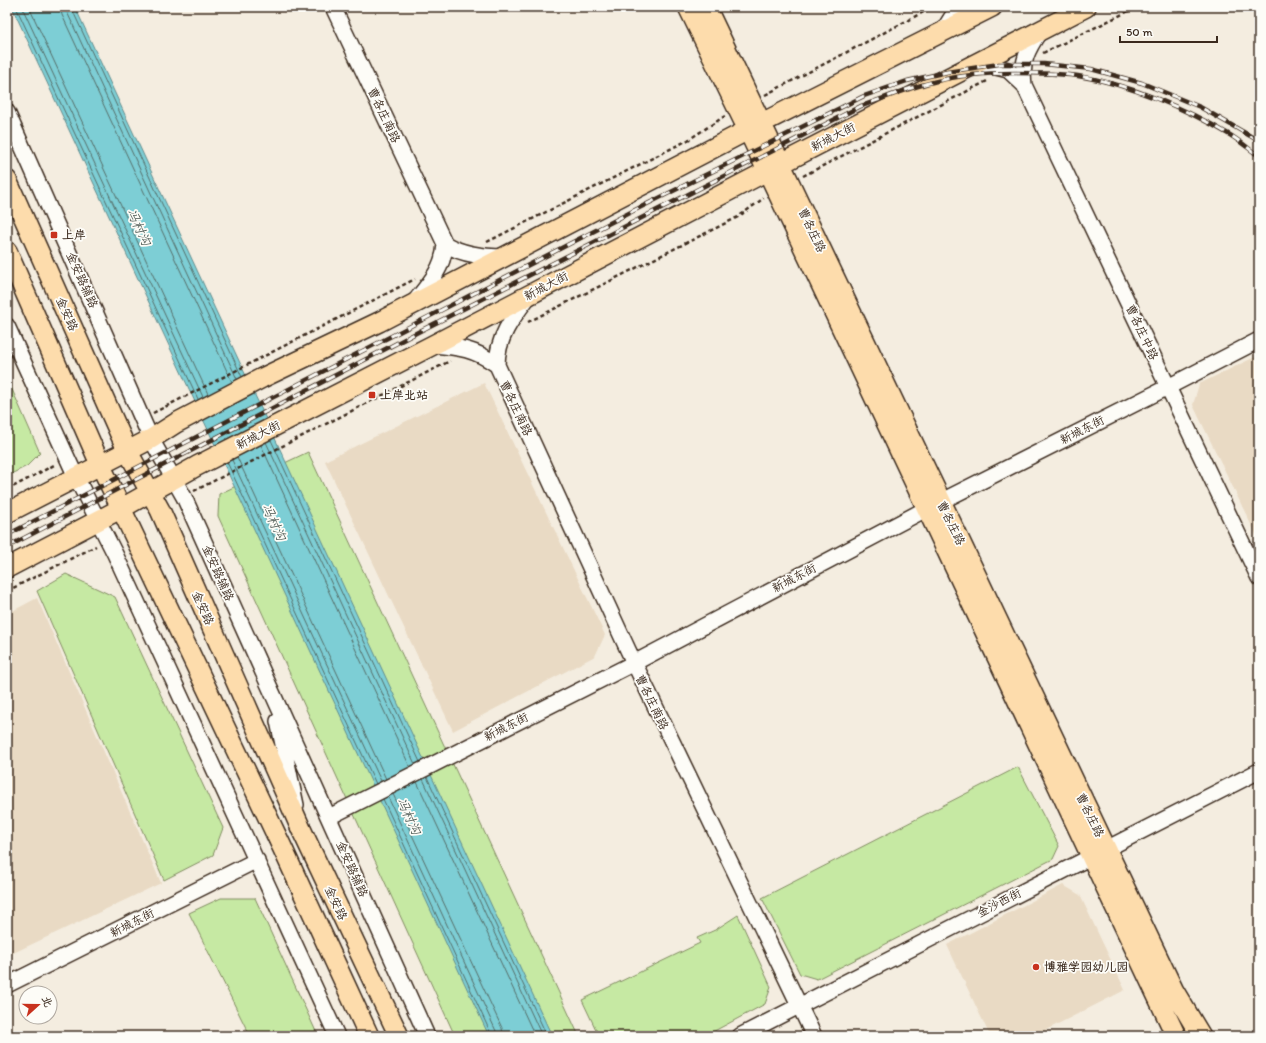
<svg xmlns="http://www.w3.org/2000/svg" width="1266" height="1043" font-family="Itim,'LXGW WenKai TC',sans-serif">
<rect width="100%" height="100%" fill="#f4ede0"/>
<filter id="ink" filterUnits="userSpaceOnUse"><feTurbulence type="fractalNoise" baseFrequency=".025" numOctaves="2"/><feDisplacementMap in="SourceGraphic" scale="8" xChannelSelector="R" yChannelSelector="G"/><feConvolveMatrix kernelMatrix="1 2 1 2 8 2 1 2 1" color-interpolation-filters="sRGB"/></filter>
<g filter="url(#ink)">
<path fill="#e9dac4" d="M1259,355V541L1193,405L1199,384Z
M484,383L605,635L595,656L453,731L325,461Z
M37,598L161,883L7,956V614Z
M1063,885L1080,895L1125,990L1034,1036H990L947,945Z"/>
<path fill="#c6e9a3" stroke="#808a60" d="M7,378L40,453L27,466L7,476Z
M308,452L579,1036H455L218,516L219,494Z
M66,574L115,597L223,828L213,855L164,880L37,591Z
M1018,767L1059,846L1053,859L817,979L800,974L762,898Z
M221,898H255L318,1036H250L189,913Z
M738,915L771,987L765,1004L705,1036H599L582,1000L700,943L697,938L715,930Z"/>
<path fill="#7dced5" stroke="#638c8c" d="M12,7H75L552,1036H489Z"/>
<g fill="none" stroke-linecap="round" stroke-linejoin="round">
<path stroke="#556c67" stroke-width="1" d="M16,7L198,399
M22,7L203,397
M29,7L208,394
M60,7L62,15L232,382
M66,7L67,12L237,379
M71,7L242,377
M271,440L420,762
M266,442L415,764
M261,445L410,767
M237,457L386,779
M232,460L381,781
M227,462L376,784
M427,777L547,1036
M423,779L542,1036
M417,782L535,1036
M393,794L502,1028L503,1036
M388,797L496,1031L497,1036
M383,799L492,1036"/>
<defs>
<path id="minor" d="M333,7L445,244C444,267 430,283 416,300
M943,31L958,7
M1040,31C1027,50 1021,62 1024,85L1259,578
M980,63L1008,70L1024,85
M7,112L151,439L184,497L427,1036
M445,244C463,255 484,257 505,257
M529,296C513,317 497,337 497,365L628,650L814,1036
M7,326L76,477L115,554L337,1036
M433,345C459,347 475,349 497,365
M278,721L296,805
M329,817L634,663L926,509L1168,387L1259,340
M7,985L257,860
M740,1036L1259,771"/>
<path id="major" d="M688,7L748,130L1176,1036
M706,7L1174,991L1201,1036
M7,180L127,450L160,510L302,831L399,1036
M7,251L100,464L282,847L369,1036
M7,513L151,439L176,423L262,378L379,322L748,130L992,7
M7,568L122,508L197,466L433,345L767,171L1086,7"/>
</defs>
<use href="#minor" stroke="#3b2a1e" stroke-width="18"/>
<use href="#major" stroke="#3b2a1e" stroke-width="22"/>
<path stroke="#3b2a1e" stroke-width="2.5" stroke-dasharray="4 3" stroke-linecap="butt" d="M1043,53L1137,7
M765,95L933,7
M803,176L989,80
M487,242L688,140L725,116
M528,322L738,217L764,198
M153,413L415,279
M7,490L56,464
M194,491L450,361
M7,591L96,546"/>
<use href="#minor" stroke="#fdfcf7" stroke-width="15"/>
<use href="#major" stroke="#fddcac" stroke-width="19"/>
<defs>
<path id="rail" d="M7,535L629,213L864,96L907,81L947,72L999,64H1044L1091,69L1142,83L1200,107L1259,141
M7,547L418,332L861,106C885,98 908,88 933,82C959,75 987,73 1014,73C1035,73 1057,73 1078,76C1129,84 1185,108 1230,135C1240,141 1249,149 1259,156"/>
</defs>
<use href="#rail" stroke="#3b2a1e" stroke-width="4.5"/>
<use href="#rail" stroke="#fdfcf7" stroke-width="3" stroke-dasharray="9" stroke-linecap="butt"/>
</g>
</g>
<g fill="#c8321e" stroke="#fdfcf7" stroke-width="1.5">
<rect x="50" y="231" width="8" height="8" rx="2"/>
<rect x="368" y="391" width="8" height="8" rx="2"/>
<circle cx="1036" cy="967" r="4"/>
</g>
<g text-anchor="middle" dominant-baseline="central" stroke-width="3.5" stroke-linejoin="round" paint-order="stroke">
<g font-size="12" fill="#3b2a1e" stroke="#fdfcf7">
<text transform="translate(384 115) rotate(65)">曹各庄南路</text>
<text transform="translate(833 137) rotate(-27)">新城大街</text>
<text transform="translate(812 230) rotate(65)">曹各庄路</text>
<text transform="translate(82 280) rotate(66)">金安路辅路</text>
<text transform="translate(546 286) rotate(-28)">新城大街</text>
<text transform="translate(67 314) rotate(66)">金安路</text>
<text transform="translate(1142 332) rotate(65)">曹各庄中路</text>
<text transform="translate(516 408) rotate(65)">曹各庄南路</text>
<text transform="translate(1082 430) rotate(-27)">新城东街</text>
<text transform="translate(258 435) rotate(-27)">新城大街</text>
<text transform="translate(951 523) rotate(64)">曹各庄路</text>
<text transform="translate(218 573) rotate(66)">金安路辅路</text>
<text transform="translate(794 578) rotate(-28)">新城东街</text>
<text transform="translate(203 608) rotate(66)">金安路</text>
<text transform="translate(652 702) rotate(64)">曹各庄南路</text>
<text transform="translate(506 727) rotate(-27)">新城东街</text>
<text transform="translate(1090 815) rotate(64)">曹各庄路</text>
<text transform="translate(352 869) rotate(66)">金安路辅路</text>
<text transform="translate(336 903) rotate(65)">金安路</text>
<text transform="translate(999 903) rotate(-27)">金沙西街</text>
<text transform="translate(132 923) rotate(-27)">新城东街</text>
</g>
<g font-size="12" font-weight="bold" fill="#3b2a1e" stroke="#fdfcf7" text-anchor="start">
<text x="62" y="235">上岸</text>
<text x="380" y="395">上岸北站</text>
<text x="1044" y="967">博雅学园幼儿园</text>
</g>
<g font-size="13" font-style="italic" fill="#4f5b55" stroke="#fdfcf7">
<text transform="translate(139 227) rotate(65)">冯村沟</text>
<text transform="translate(274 522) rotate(65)">冯村沟</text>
<text transform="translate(409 816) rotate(65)">冯村沟</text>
</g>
</g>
<rect width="1266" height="1043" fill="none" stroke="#fdfcf7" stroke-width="24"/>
<rect x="12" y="12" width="1242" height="1019" fill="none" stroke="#3b2a1e" stroke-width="1.5" filter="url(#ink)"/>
<g transform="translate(38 1005) rotate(69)"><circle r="19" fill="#fdfcf7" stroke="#afa8a0"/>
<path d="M0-3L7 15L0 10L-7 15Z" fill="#c8321e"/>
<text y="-6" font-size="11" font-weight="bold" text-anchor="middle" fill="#3b2a1e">北</text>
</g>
<path d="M1120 36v6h97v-6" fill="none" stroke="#3b2a1e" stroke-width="2"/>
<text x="1126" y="36" font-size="12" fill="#3b2a1e" stroke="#fdfcf7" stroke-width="3" paint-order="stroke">50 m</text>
</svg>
